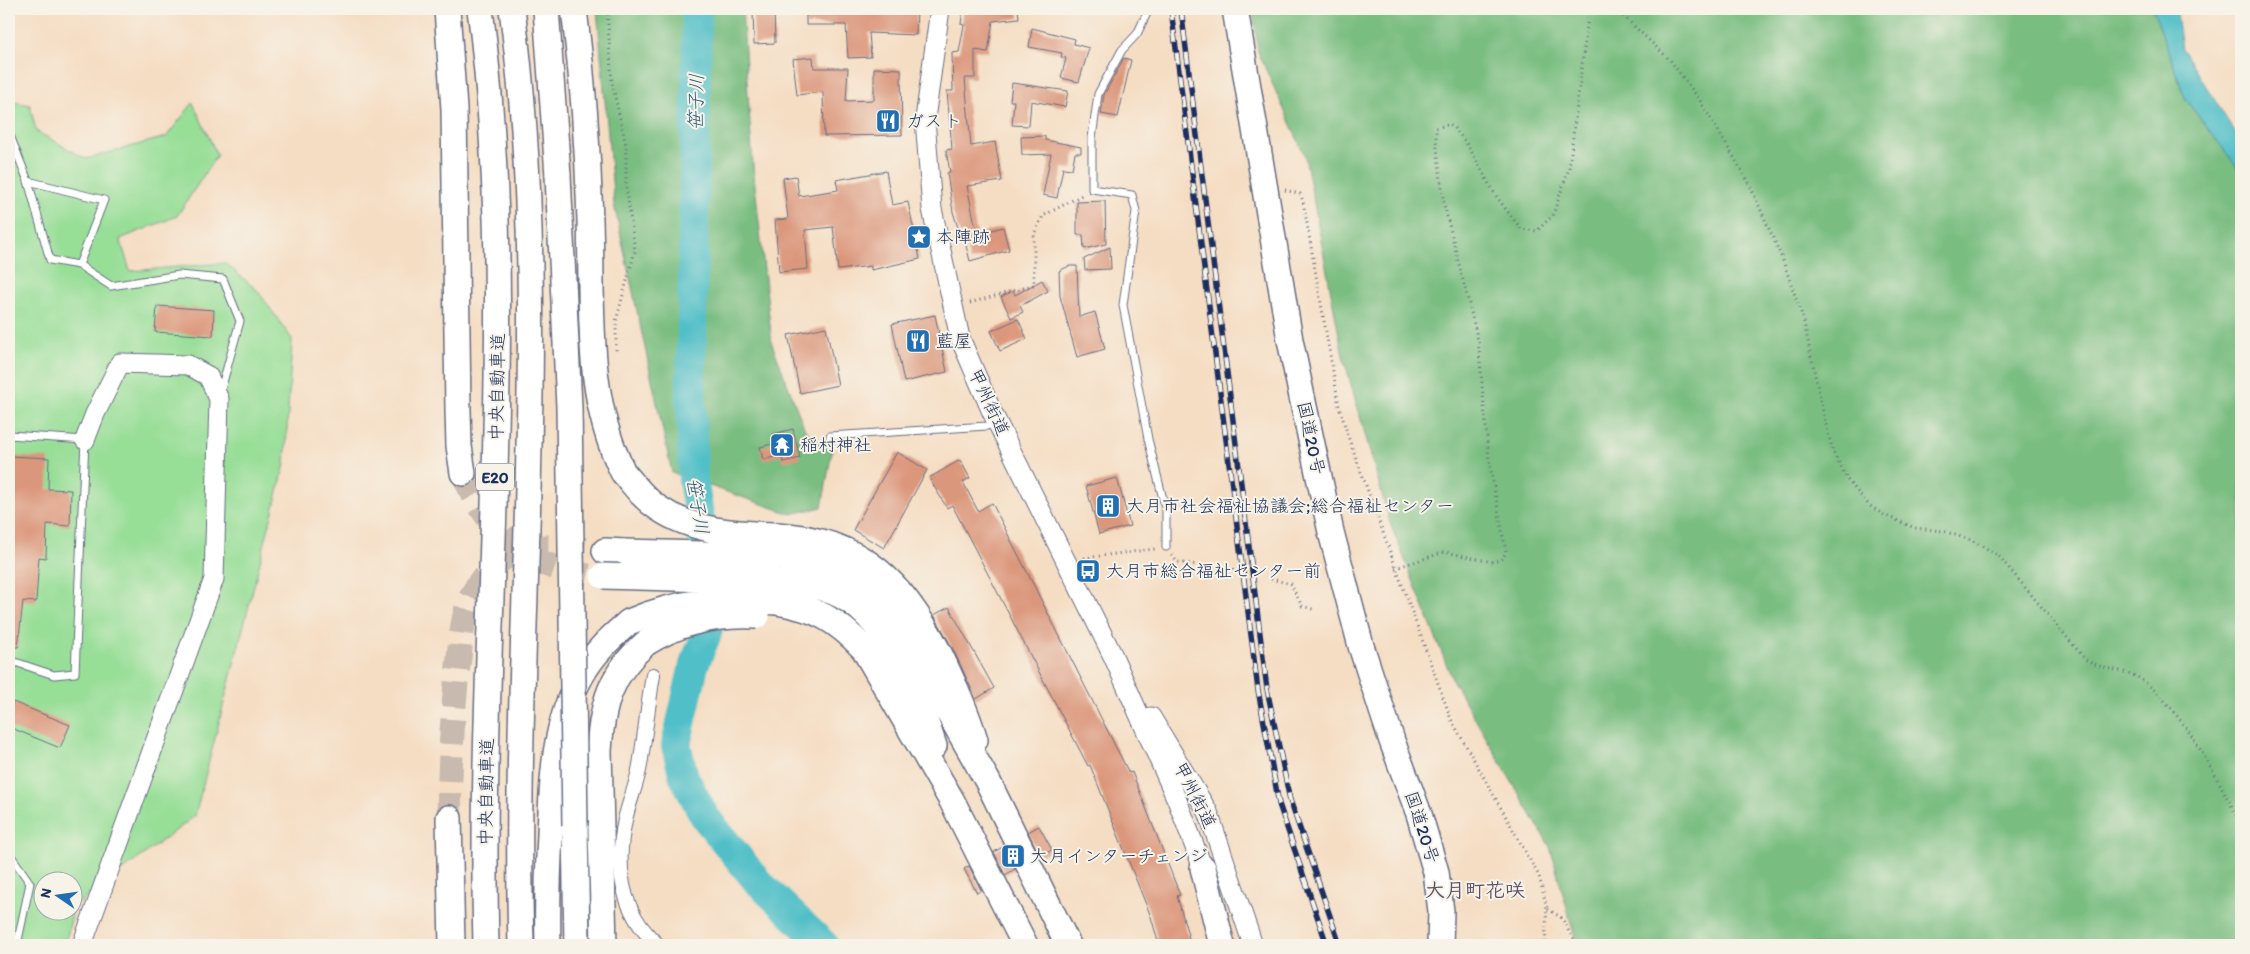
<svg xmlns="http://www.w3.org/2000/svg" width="2250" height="954" font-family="Itim,'Klee One',sans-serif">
<rect width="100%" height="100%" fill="#f7f3e8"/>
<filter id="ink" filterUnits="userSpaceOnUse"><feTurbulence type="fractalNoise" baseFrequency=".02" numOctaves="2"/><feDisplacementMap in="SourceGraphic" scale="10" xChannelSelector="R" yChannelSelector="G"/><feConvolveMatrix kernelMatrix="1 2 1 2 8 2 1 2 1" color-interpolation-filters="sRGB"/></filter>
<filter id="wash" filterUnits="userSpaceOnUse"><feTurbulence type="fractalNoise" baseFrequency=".0096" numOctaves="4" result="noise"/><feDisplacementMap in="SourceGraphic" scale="20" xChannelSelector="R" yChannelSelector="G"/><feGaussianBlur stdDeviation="1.12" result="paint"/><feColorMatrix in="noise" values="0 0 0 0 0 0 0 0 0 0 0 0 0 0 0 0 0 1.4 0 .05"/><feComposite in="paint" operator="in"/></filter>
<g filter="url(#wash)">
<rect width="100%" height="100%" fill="#f5ddc3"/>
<path fill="#97de97" stroke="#59867a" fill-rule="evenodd" d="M9,101L30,105L36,131L86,159L166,137L193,103L217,155L177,216L120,239L130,271L225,263L257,290L292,339L285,464L195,816L74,907L65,945H9ZM42,882H72V912H42Z"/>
<path fill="#79bd80" stroke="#4a766f" d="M597,9H742L753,166L772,344L805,430L832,451L822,507L791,514L672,473L614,204Z
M1253,9H2153L2186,100L2241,172V945H1577L1550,847L1453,681L1390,523L1343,356L1305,156L1258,52Z"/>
<path fill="#51bfc8" stroke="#367793" d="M2153,9H2176L2182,48L2241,142V172L2186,100Z"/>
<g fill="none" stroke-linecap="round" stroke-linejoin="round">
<path stroke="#51bfc8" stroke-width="30" d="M697,9L691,394L693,480L711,584L712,612L707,633L694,665L676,745L684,777L705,817L758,882L824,945"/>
</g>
<g id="blocks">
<path fill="#db977c" d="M774,9L775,43L754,44L753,10Z
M806,9H917L916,35L869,33L871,57L848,58L846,25H806Z
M963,9H1018L1019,18L993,21L988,52L975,50V78H965L971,146L995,142L1002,181L967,186L977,234L1003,227L1009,250L970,261L963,234H960L953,212L947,173L950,172L946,150L952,149L947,91H953L952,53L959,52L964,25L961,24Z
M1032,28L1075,39L1074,44L1089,48L1079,82L1061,78L1066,58L1061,57L1062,53L1029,47Z
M813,57L814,68H848L846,101L874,100V68L901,69L902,135L824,136L823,92L797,95L793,59Z
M1124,58L1131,60L1118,117L1101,114L1104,95Z
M1012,83L1068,91L1065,107L1031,101L1029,126L1012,125L1014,101H1010Z
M1045,136V140L1081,147V153H1075L1072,169L1063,168L1057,198L1043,195L1051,154L1022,155L1021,137Z
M886,171L892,205L908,202L920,259L871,270V266L838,270L833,227L805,230L808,269L779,272L775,220L788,219L783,178L796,176L799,196L838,190L836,180Z
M1105,201L1106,244L1084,249L1083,235H1077V202Z
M1110,247L1111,269L1085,270L1084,259Z
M1069,266H1077L1079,317L1095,312L1105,349L1077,357L1060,296L1059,271Z
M1042,280L1048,291L1020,306L1023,312L1011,318L1001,297L1013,291L1015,295Z
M157,306L214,310L213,336L155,332Z
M935,315L947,372L904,382L892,324Z
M1018,319L1027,339L1000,351L991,331Z
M826,327L838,385L800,393L788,335Z
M793,429L800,458L783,462L781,455L763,460L760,447L776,443L773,434Z
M897,452L927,470L884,548L853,530Z
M9,456L49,458L48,489L71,490L70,526L47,524L46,558L39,557L36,602L23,601L18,647H9Z
M960,460L970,478L963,482L978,511L992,503L1129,773L1132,772L1180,895L1177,896L1191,945H1159L1151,917L1090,765L1088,766L952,505L947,508L929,478Z
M1117,478L1130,526L1099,534L1086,486Z
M949,607L994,688L976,699L953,649L934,615Z
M13,702L70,725L60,748L9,727V712Z
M1039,826L1052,850L1040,856L1028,832Z
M1004,846L1015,869L1005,875L994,852Z
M969,866L981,890L977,893L964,869Z"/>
</g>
</g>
<g filter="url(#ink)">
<use href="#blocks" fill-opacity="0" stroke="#676c81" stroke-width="1"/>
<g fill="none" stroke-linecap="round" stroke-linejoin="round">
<path stroke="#c9baaf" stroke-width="25" stroke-dasharray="25 12" stroke-linecap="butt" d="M463,473C477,506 503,545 536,560C553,568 570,572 588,576
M449,818C450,765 452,711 459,658C461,637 463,614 472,595C482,575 499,557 521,550C547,543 579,550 605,551"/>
<defs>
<path id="lane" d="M1149,9L1137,34L1122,50L1098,94L1092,138V189L1132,195L1136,211L1123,305L1148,439L1166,511V547
M9,133L28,181L50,260L79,265L111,286L179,275L223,279L240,321L220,393
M28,181L104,200L79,265
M9,435L85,440L75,673L54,675L9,660
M830,436L987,426L996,423
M9,853L30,883L17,945"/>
<path id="street" d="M653,675C648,705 645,735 640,765C637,784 629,802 625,820C615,867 621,913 658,945"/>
<path id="secondary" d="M940,9L925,119L932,209L960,338L992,412L1113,656L1177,800L1207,879
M1151,717L1208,812L1253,945
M82,945L214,579L219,399L208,376L188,365L120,363L95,414L85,440"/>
<path id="highway" d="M447,9L454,109L458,410L459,446L463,473
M480,9C520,320 478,633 486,945
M512,9C553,320 512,633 521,945
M546,9L558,175
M574,9C583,79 588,149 590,220C593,304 584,395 623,472
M1235,9L1290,340L1310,435L1331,532L1361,646L1392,741L1419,814L1436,872L1441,911L1440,945
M777,535C862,540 903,582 940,655C954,684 966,710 975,740
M605,551L625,552
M779,556C829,562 860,576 893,614L988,782L1068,945
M777,581C796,582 815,584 833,592C888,614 917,695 934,746
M777,602C817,609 836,619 864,649L952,801L1025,945
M449,818L452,945
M575,826L577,945
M1203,868L1222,945
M548,945C547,908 548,872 550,835C552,780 554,724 581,676C593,654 610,638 629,622
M604,945L599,751C602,704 610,674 646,643"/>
</defs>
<use href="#lane" stroke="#676c81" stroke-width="9"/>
<use href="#street" stroke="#676c81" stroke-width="16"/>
<use href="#secondary" stroke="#676c81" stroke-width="21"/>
<use href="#highway" stroke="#676c81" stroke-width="28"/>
<path stroke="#676c81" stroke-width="3" stroke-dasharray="1 4" stroke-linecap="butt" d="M607,9L612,83L626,145V185L635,251L616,321V354
M1616,9L1670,60L1699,99L1748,181L1782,258L1803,318L1825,421L1833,452L1848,481L1870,506L1884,515L1915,528L1943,531L1971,540L1998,555L2085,659C2101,671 2126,668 2142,680C2182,709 2219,780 2241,825
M1285,190L1300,194L1303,201L1339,406L1349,439L1451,719L1539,876L1547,908L1545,945
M970,303L1034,285V234L1043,216L1082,195
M1172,555L1177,562L1235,570
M1084,558L1155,549
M1395,568L1445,552L1493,562L1503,558L1506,552L1489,460L1478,340L1444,204L1436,140V128L1450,124C1471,144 1480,170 1495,194C1503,206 1512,217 1521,229L1537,231L1553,215L1569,168L1589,9
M1271,579L1291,584L1302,606L1316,610
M1548,909L1562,918L1576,945"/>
<use href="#lane" stroke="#fff" stroke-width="7"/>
<use href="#street" stroke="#fff" stroke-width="14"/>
<use href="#secondary" stroke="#fff" stroke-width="19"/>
<use href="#highway" stroke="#fff" stroke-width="25"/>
<defs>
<path id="rail" d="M1171,9L1258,690L1279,804L1327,945
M1181,9L1267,689L1290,800L1340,945"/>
</defs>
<use href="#rail" stroke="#1b2f5e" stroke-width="5.5"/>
<use href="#rail" stroke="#f7f3e8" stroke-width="4" stroke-dasharray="11" stroke-linecap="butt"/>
<defs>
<path id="highway-bridge" d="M558,175L569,407L575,826
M623,472C634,485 644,499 658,508C693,532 737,534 777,535
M625,552L779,556
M603,576L777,581
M629,622C681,600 721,598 777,602
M646,643C679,622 718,614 757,616"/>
</defs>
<use href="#highway-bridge" stroke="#676c81" stroke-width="28" stroke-linecap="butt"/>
<use href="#highway-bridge" stroke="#fff" stroke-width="25"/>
</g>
</g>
<defs>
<symbol id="restaurant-square" viewBox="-11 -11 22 22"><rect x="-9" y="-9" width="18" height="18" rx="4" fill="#1f6fb2" stroke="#f7f3e8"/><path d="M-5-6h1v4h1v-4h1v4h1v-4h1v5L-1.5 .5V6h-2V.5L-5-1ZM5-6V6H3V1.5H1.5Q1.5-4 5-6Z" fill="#fff"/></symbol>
<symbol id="sight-square" viewBox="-11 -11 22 22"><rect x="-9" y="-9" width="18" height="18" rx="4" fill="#1f6fb2" stroke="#f7f3e8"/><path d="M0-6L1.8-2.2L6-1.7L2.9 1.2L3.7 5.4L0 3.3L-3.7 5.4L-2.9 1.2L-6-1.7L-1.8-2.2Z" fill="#fff"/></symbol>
<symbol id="temple-square" viewBox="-11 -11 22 22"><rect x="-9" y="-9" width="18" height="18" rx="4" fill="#1f6fb2" stroke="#f7f3e8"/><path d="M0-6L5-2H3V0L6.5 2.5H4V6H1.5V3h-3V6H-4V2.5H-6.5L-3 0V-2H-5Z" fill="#fff"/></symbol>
<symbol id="building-square" viewBox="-11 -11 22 22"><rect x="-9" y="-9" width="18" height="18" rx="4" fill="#1f6fb2" stroke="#f7f3e8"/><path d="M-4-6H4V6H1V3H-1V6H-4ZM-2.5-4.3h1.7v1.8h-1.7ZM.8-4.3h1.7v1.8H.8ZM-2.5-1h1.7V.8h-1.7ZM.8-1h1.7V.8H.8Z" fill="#fff"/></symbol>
<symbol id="bus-square" viewBox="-11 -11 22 22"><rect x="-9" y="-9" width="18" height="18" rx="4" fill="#1f6fb2" stroke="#f7f3e8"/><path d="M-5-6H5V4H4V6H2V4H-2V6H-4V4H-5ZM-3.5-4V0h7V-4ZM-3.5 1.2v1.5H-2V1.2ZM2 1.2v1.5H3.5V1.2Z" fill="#fff"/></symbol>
</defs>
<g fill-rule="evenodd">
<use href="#restaurant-square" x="874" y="107" width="28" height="28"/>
<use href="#sight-square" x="905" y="223" width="28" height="28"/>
<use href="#restaurant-square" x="904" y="327" width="28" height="28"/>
<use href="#temple-square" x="768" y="431" width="28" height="28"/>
<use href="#building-square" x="1094" y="492" width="28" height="28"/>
<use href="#bus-square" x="1074" y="557" width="28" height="28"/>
<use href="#building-square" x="999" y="842" width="28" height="28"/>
</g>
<g text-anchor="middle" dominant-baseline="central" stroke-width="4" stroke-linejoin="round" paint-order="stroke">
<rect fill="#f7f3e8" stroke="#5d6a87" stroke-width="1" x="476" y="463.5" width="38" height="27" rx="4"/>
<g font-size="16" font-weight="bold" fill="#1b2f5e">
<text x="495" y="477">E20</text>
</g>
<g font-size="18" fill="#1b2f5e" stroke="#f7f3e8" text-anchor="start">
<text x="906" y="121">ガスト</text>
<text x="936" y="237">本陣跡</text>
<text x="936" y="341">藍屋</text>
<text x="800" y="445">稲村神社</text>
<text x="1126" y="506">大月市社会福祉協議会;総合福祉センター</text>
<text x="1106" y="571">大月市総合福祉センター前</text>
<text x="1030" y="856">大月インターチェンジ</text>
</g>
<g font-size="18" fill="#1b2f5e" stroke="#f7f3e8">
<text transform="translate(497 387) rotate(-89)">中央自動車道</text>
<text transform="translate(989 402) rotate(65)">甲州街道</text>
<text transform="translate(1311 438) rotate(78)">国道20号</text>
<text transform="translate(486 792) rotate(-89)">中央自動車道</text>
<text transform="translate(1195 795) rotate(63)">甲州街道</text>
<text transform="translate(1422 827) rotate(72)">国道20号</text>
</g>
<g font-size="19" font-style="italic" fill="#2b5a7e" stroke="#f7f3e8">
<text transform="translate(696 102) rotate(-89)">笹子川</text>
<text transform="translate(698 506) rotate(81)">笹子川</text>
</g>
<g font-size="20" font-weight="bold" fill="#5e5368" stroke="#f7f3e8">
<text x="1475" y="890">大月町花咲</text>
</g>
</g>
<rect width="2250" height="954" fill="none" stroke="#f7f3e8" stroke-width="30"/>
<g transform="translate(58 896) rotate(283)"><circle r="24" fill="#f7f3e8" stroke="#9fa5b1"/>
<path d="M0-4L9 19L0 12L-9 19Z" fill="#1f6fb2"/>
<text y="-8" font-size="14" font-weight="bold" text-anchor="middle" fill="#1b2f5e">N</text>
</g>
</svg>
